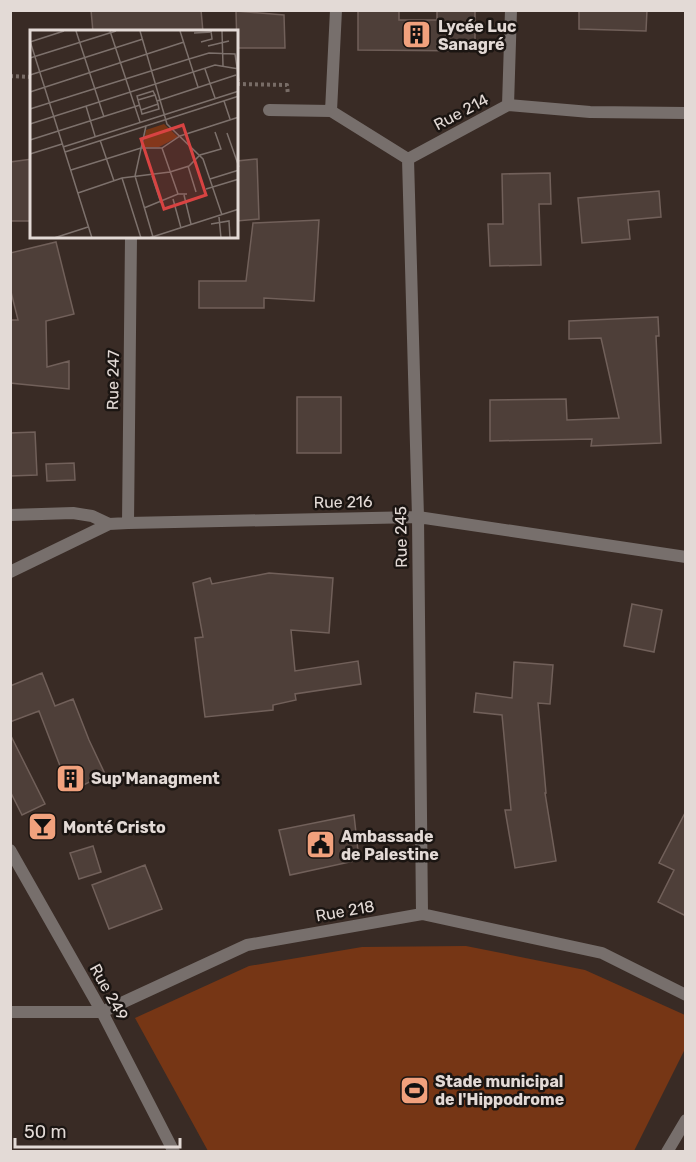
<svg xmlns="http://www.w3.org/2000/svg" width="696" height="1162" font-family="Rubik,sans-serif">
<rect width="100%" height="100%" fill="#392b25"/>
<path fill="#763615" d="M466,946L585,970L685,1015V1049L634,1151H208L135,1018L249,966L362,947Z"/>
<path fill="#4e3f39" stroke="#71605a" stroke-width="1.5" d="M91,10H201L203,32H93Z
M358,10H399V20H437V10H475V51L358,50Z
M579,10H647L646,31L579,29Z
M236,11L284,15L285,48H237Z
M32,159V221H10V162Z
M257,159L259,219L237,221V161Z
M550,173L551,204H539L541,265L490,266L488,224H503L502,174Z
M659,191L661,217L628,220L630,239L582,243L578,198Z
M319,220L314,301L264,298V308H199V281H246L253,223Z
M56,242L74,314L46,321L47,367L69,361V389L10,383V320H18L10,288V253Z
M658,317L659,336H656L661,443L591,446L592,439L490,441V400L566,399L567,420L619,418L601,338L569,339V321Z
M297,397H341V453H297Z
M35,432L37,475L10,476V433Z
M74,463L75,480L47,481L46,464Z
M269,573L333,578L329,633L291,630L295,671L358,661L361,684L295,694L296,700L273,705V710L205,717L195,638L203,637L193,583L210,578L212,584Z
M632,604L662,610L654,652L624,646Z
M514,662L553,665L550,704L538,703L546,793H545L556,861L515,868L505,810H511L502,715L474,712L476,693L512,698Z
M42,673L55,706L73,699L89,740L105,774L70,792L39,711L10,722V686Z
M10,734L45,804L22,815L10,791Z
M686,811V916L658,902L674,870L659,863Z
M354,815L359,860L290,875L279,830Z
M93,846L101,872L79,879L70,853Z
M145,865L162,909L109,929L92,885Z"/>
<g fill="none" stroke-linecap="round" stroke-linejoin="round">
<path stroke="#786c66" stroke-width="4" stroke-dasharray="3 3" stroke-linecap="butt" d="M10,76L32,77
M237,84L287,85L288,95"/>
<path stroke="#776f6c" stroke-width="12" d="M508,105L511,10
M269,110L331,111L408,159L508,105L590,112L686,113
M331,111L336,10
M408,159L418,517L422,914
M10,515L73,513L92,516L109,524
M128,523L131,237
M10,572L109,524L128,523L418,517L686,557
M10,850L102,1012L174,1152
M10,1012H102L247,945L422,914L602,953L686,995
M667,1152L686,1120"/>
</g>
<defs>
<symbol id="building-square" viewBox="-11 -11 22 22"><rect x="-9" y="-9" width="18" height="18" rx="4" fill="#f1a17d" stroke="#1b1512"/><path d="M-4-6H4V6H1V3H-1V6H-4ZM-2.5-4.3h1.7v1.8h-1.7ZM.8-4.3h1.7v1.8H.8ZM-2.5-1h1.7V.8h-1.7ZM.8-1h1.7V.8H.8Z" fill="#111"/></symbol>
<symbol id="bar-square" viewBox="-11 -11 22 22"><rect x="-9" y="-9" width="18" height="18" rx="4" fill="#f1a17d" stroke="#1b1512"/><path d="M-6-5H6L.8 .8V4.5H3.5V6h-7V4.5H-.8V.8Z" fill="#111"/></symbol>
<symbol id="civic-square" viewBox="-11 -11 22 22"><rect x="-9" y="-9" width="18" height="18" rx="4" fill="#f1a17d" stroke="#1b1512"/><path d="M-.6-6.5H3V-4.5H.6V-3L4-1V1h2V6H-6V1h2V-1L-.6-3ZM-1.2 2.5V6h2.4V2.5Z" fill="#111"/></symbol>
<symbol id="stadium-square" viewBox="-11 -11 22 22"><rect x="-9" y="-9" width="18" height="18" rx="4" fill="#f1a17d" stroke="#1b1512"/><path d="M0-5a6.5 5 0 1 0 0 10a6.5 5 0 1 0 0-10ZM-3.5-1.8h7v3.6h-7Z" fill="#111"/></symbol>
</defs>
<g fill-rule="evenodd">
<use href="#building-square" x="400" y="18" width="33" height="33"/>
<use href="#building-square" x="54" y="762" width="33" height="33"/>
<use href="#bar-square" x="26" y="810" width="33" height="33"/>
<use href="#civic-square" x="304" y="828" width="33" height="33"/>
<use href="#stadium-square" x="398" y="1074" width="33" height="33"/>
</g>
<g text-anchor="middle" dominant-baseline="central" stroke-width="5" stroke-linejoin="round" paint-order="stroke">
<g font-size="16" font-weight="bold" fill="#e3dad6" stroke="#1b1512" text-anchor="start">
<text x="438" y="26">Lycée Luc<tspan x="438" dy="18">Sanagré</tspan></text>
<text x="91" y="778">Sup'Managment</text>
<text x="63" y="827">Monté Cristo</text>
<text x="341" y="836">Ambassade<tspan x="341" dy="18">de Palestine</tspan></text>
<text x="435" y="1081">Stade municipal<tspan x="435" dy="18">de l'Hippodrome</tspan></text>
</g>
<g font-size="16" fill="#e3dad6" stroke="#1b1512">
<text transform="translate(461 112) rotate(-28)">Rue 214</text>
<text transform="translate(113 380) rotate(-89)">Rue 247</text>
<text transform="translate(343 502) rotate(-1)">Rue 216</text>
<text transform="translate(401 537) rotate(-91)">Rue 245</text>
<text transform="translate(345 911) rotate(-10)">Rue 218</text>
<text transform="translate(109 992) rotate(61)">Rue 249</text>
</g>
</g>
<g transform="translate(30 30)">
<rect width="208" height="208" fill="#392b25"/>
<path d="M134,94L148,107L129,117H113L116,100Z" fill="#763615"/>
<path fill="none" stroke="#7d716c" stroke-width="1.5" d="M46,1L74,87M80,1L110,92M110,1L137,94L173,129L192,185M192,1L193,36M164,3L182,2M0,11L62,208M0,12L34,1M171,12L182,9L181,1M178,16L199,11M0,28L86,1M175,39L185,68M0,45L113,9M168,57L159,29L179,23L205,24L209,51M0,62L154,12M108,70L125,65L128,74L111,80L108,70L107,66L123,61L125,65M127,71L206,45M194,71L200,89M56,76L65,106M0,79L159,29L150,1M111,80L112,84L129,79L128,74M0,94L185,35L209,39M116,96L105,146L123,207M197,103L209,137M0,110L110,75M70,110L84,151M33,117L209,61M132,118L148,164M35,122L209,66M0,124L32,114M158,136L166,162M41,140L111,118H132L150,106L209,87M122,146L131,173M92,148L111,208M180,149L209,140M176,159L209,149M48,163L92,148L140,142L159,136L170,125L191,119L185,102M154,165L161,194M143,169L151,198M114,178L148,164H157M189,187L191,208M181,194L199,191L200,208M24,208L58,197M119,208L209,179"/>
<path fill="#d84342" fill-opacity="0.15" stroke="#d84342" stroke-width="3" d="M153,95L176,165L134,179L111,109Z"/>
<rect width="208" height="208" fill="none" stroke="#e3dad6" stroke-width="3"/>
</g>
<rect width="696" height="1162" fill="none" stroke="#e3dad6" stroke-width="24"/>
<path d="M15 1138v9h165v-9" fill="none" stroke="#e3dad6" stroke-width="3"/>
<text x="24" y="1138" font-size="18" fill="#e3dad6" stroke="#1b1512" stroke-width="4.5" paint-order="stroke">50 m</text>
</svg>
